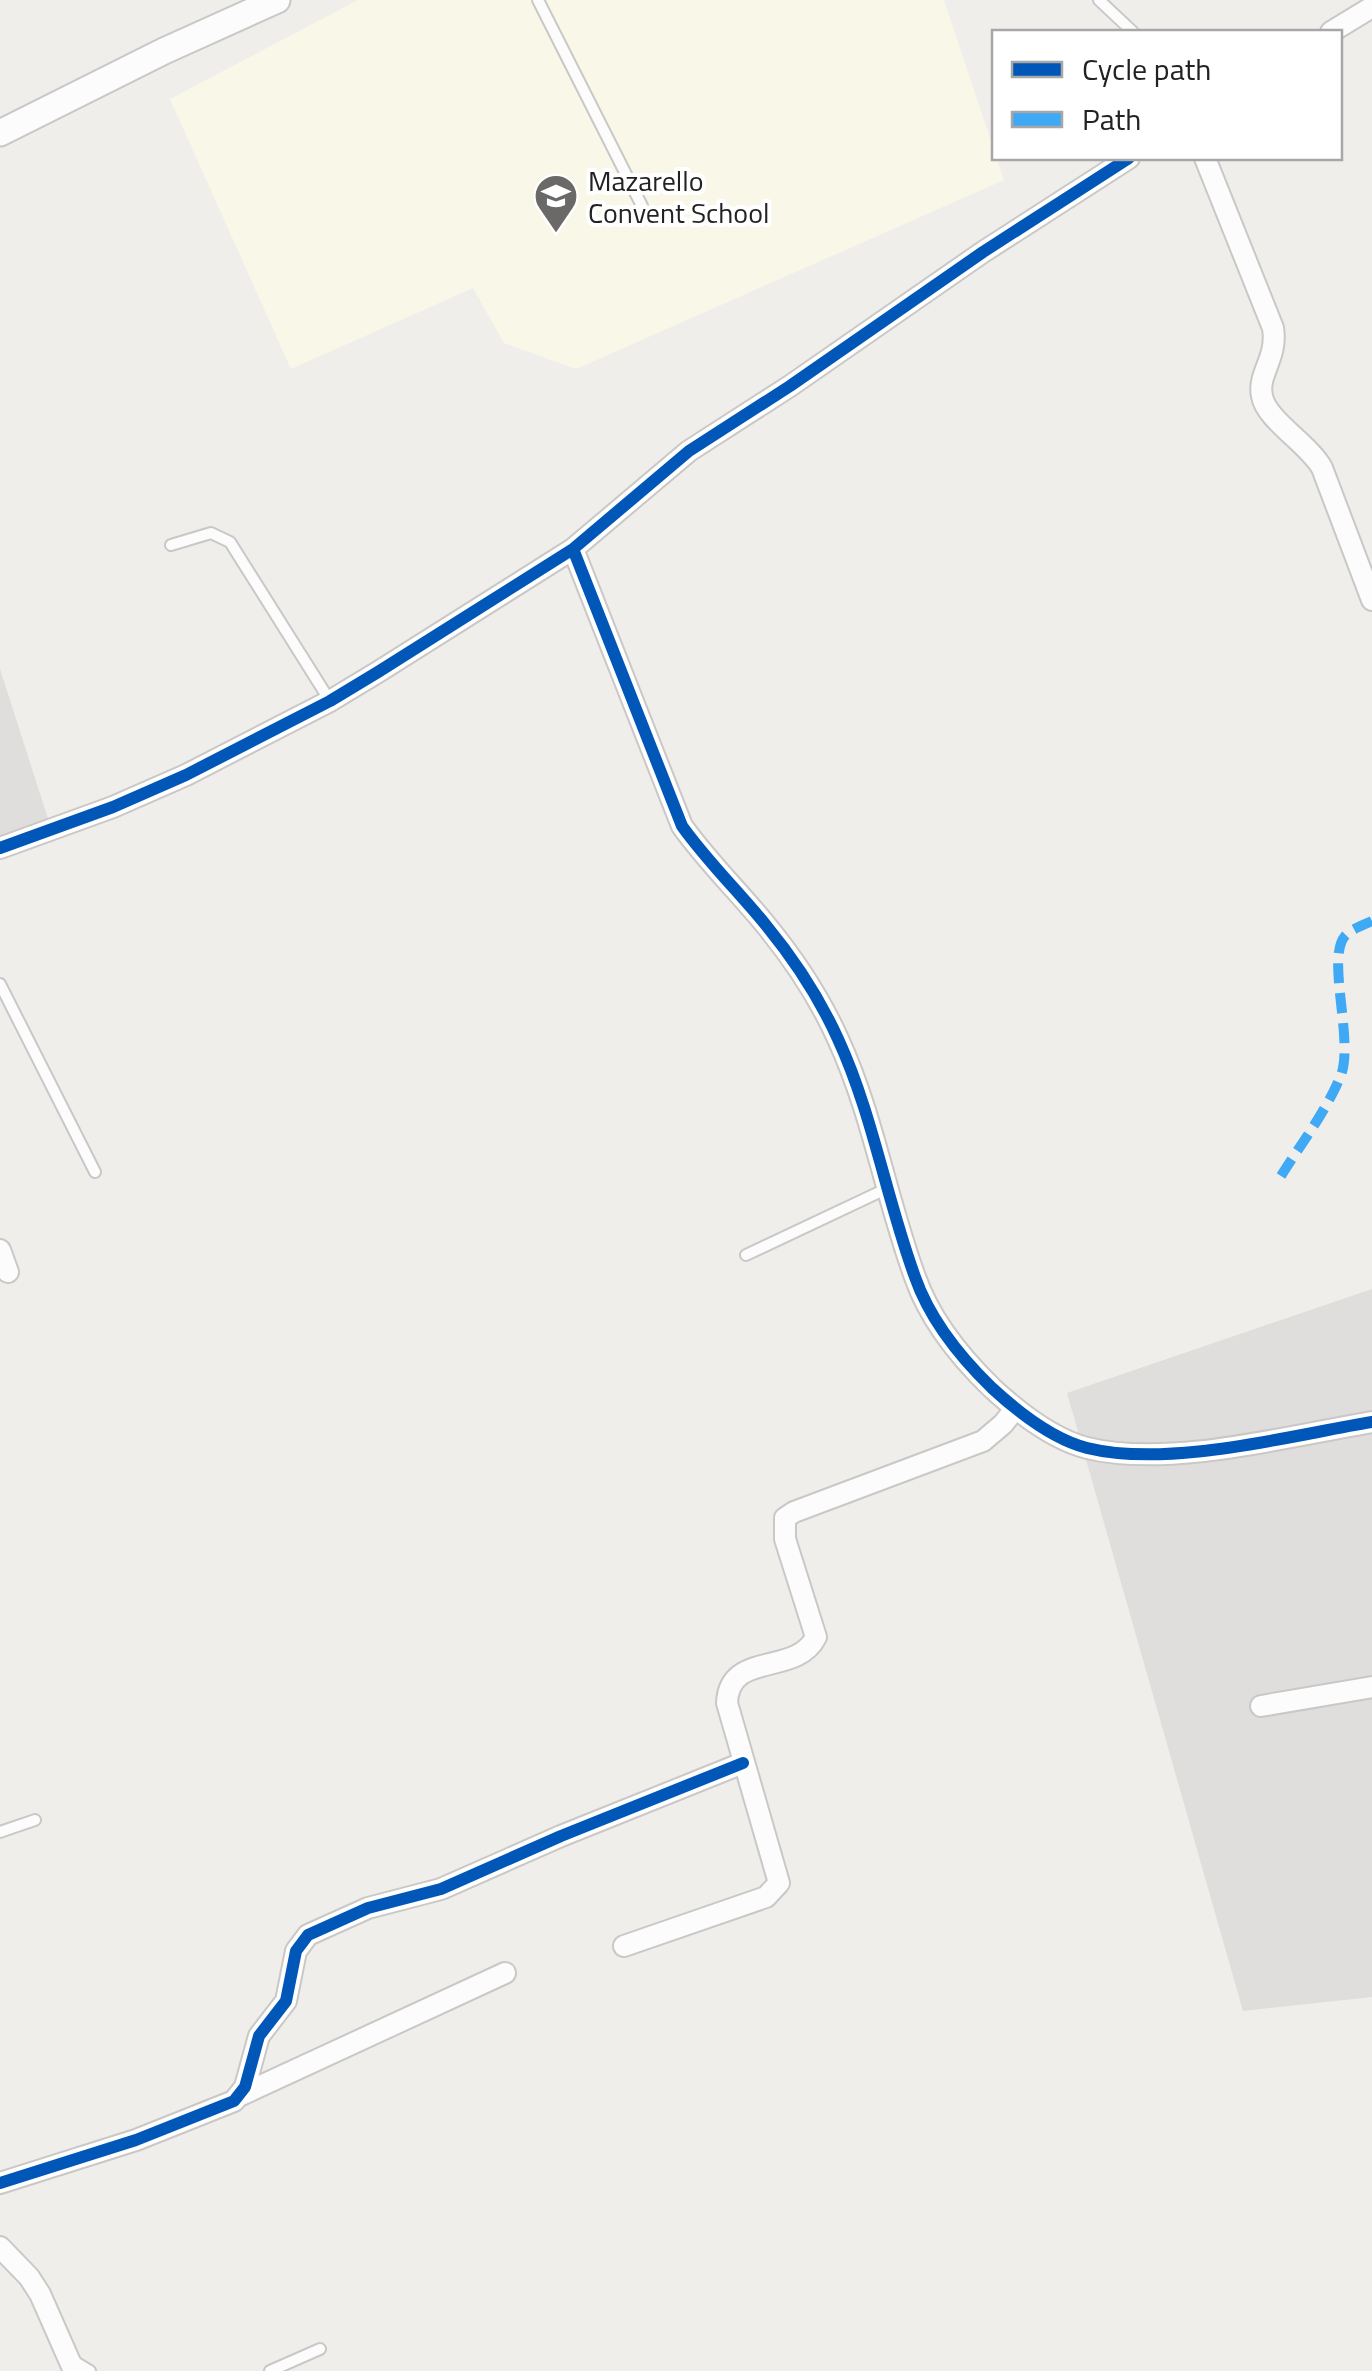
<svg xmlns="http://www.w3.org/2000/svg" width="1372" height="2371" font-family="'Titillium Web',sans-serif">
<rect width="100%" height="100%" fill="#f0eeeb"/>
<path fill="#dfdedc" d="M0,669L52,831L0,857Z
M1372,1289V1997L1243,2011L1067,1393Z"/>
<path fill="#f8f7e8" d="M358,0H944L1004,180L576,369L504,343L473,288L291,369L170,99Z"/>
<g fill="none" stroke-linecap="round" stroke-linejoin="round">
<defs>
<path id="service" d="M538,0L642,206
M1099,0L1133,32
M171,545L211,533L230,542L330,701
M0,984L95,1172
M746,1255L888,1188
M0,1832L35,1820
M72,2360L90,2371
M270,2371L320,2349"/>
<path id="minor" d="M1331,32L1372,7
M1205,158L1273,328C1278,358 1257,374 1262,396C1266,420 1309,444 1322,468L1372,600
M573,549L682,826C707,861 738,891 765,924C793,958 820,999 838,1039C873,1115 886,1198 915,1277C930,1320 959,1356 992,1388C1018,1412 1052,1439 1087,1448C1169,1468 1288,1436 1372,1422
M0,848L113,807L186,775L330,701L378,672L573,549L689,451L790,386L983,252L1129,158
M0,1250L8,1272
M1261,1706L1372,1687
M624,1946L766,1897L779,1883L727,1703C729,1650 796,1677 816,1637L785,1539V1518L794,1512L983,1441L1003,1424L1015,1409
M239,2096L505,1973
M0,2183L136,2140L234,2101L245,2087L259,2036L286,2001L296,1951L308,1935L368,1908L441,1889L561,1836L743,1763
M0,2247L29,2277L40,2294L74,2371"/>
<path id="tertiary" d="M0,133L164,51L277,0"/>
</defs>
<use href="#service" stroke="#c9c8c7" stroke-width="14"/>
<use href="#minor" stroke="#c9c8c7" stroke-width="24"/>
<use href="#tertiary" stroke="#c9c8c7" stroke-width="29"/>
<use href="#service" stroke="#fdfcfc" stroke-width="10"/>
<use href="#minor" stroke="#fdfcfc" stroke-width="20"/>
<use href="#tertiary" stroke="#fdfcfc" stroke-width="25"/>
<path stroke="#3fa9f5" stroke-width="10" stroke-dasharray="20 10" stroke-linecap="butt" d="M1281,1176C1301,1144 1327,1110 1341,1075C1354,1040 1326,958 1345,936C1351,929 1364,925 1372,921"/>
<defs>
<path id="cycleway" d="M573,549L682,826C707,861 738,891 765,924C793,958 820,999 838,1039C873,1115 886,1198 915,1277C930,1320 959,1356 992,1388C1018,1412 1052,1439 1087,1448C1169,1468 1288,1436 1372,1422
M0,848L113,807L186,775L330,701L378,672L573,549L689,451L790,386L983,252L1129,158
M0,2183L136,2140L234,2101L245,2087L259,2036L286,2001L296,1951L308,1935L368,1908L441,1889L561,1836L743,1763"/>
</defs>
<use href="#cycleway" stroke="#fff" stroke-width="19"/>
<use href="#cycleway" stroke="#0057b8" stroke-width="12"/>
</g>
<defs>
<symbol id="school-pin" viewBox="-11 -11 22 30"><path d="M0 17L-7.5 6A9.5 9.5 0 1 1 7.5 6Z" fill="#6a6968" stroke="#fff"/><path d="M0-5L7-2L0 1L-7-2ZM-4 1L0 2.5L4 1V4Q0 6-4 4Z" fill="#fff"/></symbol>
</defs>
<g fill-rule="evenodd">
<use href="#school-pin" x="531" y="171" width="50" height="68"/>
</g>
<g text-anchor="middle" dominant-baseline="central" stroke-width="8" stroke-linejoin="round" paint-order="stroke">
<g font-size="28" fill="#222" stroke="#fff" text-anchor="start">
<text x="588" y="180">Mazarello<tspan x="588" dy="32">Convent School</tspan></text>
</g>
</g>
<rect x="992" y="30" width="350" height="130" fill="#ffffff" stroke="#a7a7a7" stroke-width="2.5"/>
<rect x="1012" y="62" width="50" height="15" fill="#0057b8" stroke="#a7a7a7" stroke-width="2.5"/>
<text x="1082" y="80" font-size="30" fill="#222222">Cycle path</text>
<rect x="1012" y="112" width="50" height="15" fill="#3fa9f5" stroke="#a7a7a7" stroke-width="2.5"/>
<text x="1082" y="130" font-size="30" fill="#222222">Path</text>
</svg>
